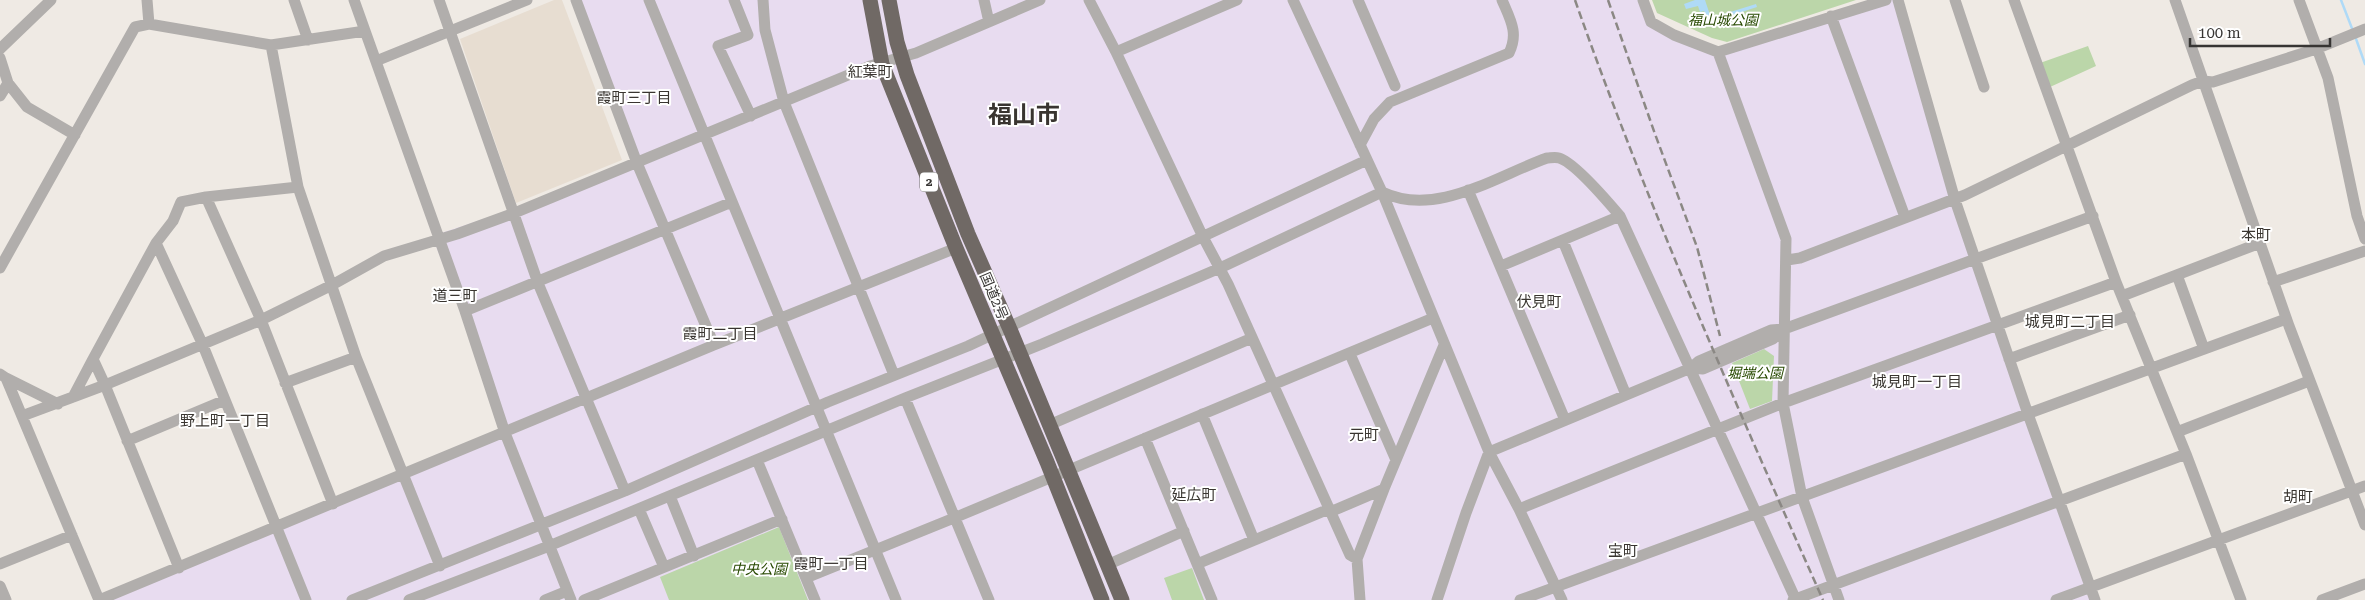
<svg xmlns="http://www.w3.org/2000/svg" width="2365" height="600" font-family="'Roboto Serif','Noto Sans JP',serif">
<rect width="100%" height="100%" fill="#efeae4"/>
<path fill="#e8dcf0" d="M577,0H1643L1651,20L1718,55L1888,0H1898L1954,201L2094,600H97L507,431L432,236L517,208L632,160Z"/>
<path fill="#e7ddd1" d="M554,0H562L622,160L516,203L460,39Z"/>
<path fill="#bbd6a9" d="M1652,0H1856L1727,42L1712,38L1657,13Z
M2088,46L2096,66L2050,87L2040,63Z
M1764,349L1774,356L1772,401L1750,409L1732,363Z
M779,527L808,600H669L660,577Z
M1192,568L1204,600H1172L1164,578Z"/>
<path fill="#afdaf7" d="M1695,0H1705L1711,18L1756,4L1757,7L1708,23L1704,11L1700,12L1698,6L1686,9L1684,4Z"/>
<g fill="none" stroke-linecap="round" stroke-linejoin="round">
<path stroke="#afdaf7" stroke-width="2.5" d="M2341,0L2353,31
M2355,36L2365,64"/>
<path stroke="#b1aeac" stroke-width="11" d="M147,0L149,24L271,45L365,31
M294,0L308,40
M354,0L465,311L505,433L571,600
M439,0L538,283L625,491
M576,0L637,163L714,345
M649,0L896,600
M734,0L748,35L718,46L751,116
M763,0L765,30L784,102L894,375
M984,0L989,22
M1089,0L1116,52L1203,237L1228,284L1350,555L1357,559
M1293,0L1382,192L1489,452L1519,509L1562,600
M1358,0L1395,86
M1643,0L1651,22L1674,35L1718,52L1786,239L1783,403L1802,497L1839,600
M1898,0L1955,200L2028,414L2095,600
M1955,0L1984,87
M2014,0L2116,282L2186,454L2241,600
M2175,0L2289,326L2365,525
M2299,0L2328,78L2357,216L2365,239
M1831,16L1905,217
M271,45L298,187L356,357L440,566
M0,49L51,0
M1116,52L1237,0
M1718,52L1886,0
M0,58L8,83L27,107L75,135
M376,61L527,0
M0,96L8,83
M1360,145L1374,119L1390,102L1509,53C1519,33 1510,19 1502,0
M298,187L206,197L181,202L173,221L156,243L202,343L306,600
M1468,190L1565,420
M206,197L261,320L333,504
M1563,241L1626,395
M1787,260L1800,258L1965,195L2192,85L2203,81L2213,82L2316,49L2365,29
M1501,266L1620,216
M0,268L135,27L149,24
M2177,275L2204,349
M2273,282L2365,251
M2122,296L2260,243
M465,311L732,202
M1350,354L1396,460
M93,359L156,243
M2009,359L2130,315
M1691,368L1703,369L1773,339L1784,329
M0,374L6,378L99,600
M6,378L58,404
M285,383L356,357
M73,397L105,385L179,568
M905,398L989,600
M1202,414L1254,540
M22,416L73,397L93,359L105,385L261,320L332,285L384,256L457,234L512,214L870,66L916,53L1040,0
M1049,425L1252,338
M2177,432L2309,381
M1145,438L1212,600
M127,441L225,400
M757,460L815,600
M670,496L694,556
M639,509L664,567
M1519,509L1783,403L2116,282
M1330,512L1384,489L1444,345
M0,564L72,535
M1197,564L1329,509
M1107,565L1184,531
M806,578L954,518L1433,318
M0,586L6,600
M99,600L714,345L956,248
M352,600L625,491L828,402L968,346L1367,160
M409,600L549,546L905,398L1042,344L1220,268L1382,192C1436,218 1496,176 1547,158C1550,158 1555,157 1559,158C1574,162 1609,203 1620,216L1796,600
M545,600L567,591
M584,600L782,519
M1360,600L1357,559L1384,489
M1437,600L1466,513L1489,452L1691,368L1699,361L1771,330L1784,329L2093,216
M1520,600L2286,319
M1793,600L2186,454
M2056,600L2365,486
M2322,600L2365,584"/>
<path stroke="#706965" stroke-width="15" d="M870,0L882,64L956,248L1047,462L1102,600
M889,0L897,42L907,75L968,234L1009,327L1122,600"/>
<path stroke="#8b8884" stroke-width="2.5" stroke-dasharray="8 4" stroke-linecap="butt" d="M1575,0C1647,205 1735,402 1823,600
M1608,0L1655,134L1697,247L1720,336"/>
</g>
<g text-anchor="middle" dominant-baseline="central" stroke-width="4" stroke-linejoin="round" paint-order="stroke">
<rect fill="#fff" stroke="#737270" stroke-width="1" x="920" y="172.5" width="18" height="19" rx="4"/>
<g font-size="12" font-weight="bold" fill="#373533">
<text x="929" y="182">2</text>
</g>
<g font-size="14" font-style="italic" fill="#274900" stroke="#fff">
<text x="1723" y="20">福山城公園</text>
<text x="1755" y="373">堀端公園</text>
<text x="759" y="569">中央公園</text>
</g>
<g font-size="14" fill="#373533" stroke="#fff">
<text transform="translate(994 296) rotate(67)">国道2号</text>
</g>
<g font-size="15" fill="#393530" stroke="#fff">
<text x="870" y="72">紅葉町</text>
<text x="634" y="98">霞町三丁目</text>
<text x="2256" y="235">本町</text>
<text x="455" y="296">道三町</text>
<text x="1539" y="302">伏見町</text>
<text x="2070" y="322">城見町二丁目</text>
<text x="720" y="334">霞町二丁目</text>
<text x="1917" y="382">城見町一丁目</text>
<text x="225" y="421">野上町一丁目</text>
<text x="1364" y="435">元町</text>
<text x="1194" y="495">延広町</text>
<text x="2298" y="497">胡町</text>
<text x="1623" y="551">宝町</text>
<text x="831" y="564">霞町一丁目</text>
</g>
<g font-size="24" font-weight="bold" fill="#393530" stroke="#fff">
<text x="1024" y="115">福山市</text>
</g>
</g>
<path d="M2190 38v8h140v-8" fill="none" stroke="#373533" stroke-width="2.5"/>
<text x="2198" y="38" font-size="15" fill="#373533" stroke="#ffffff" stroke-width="4" paint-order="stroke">100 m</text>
</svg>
